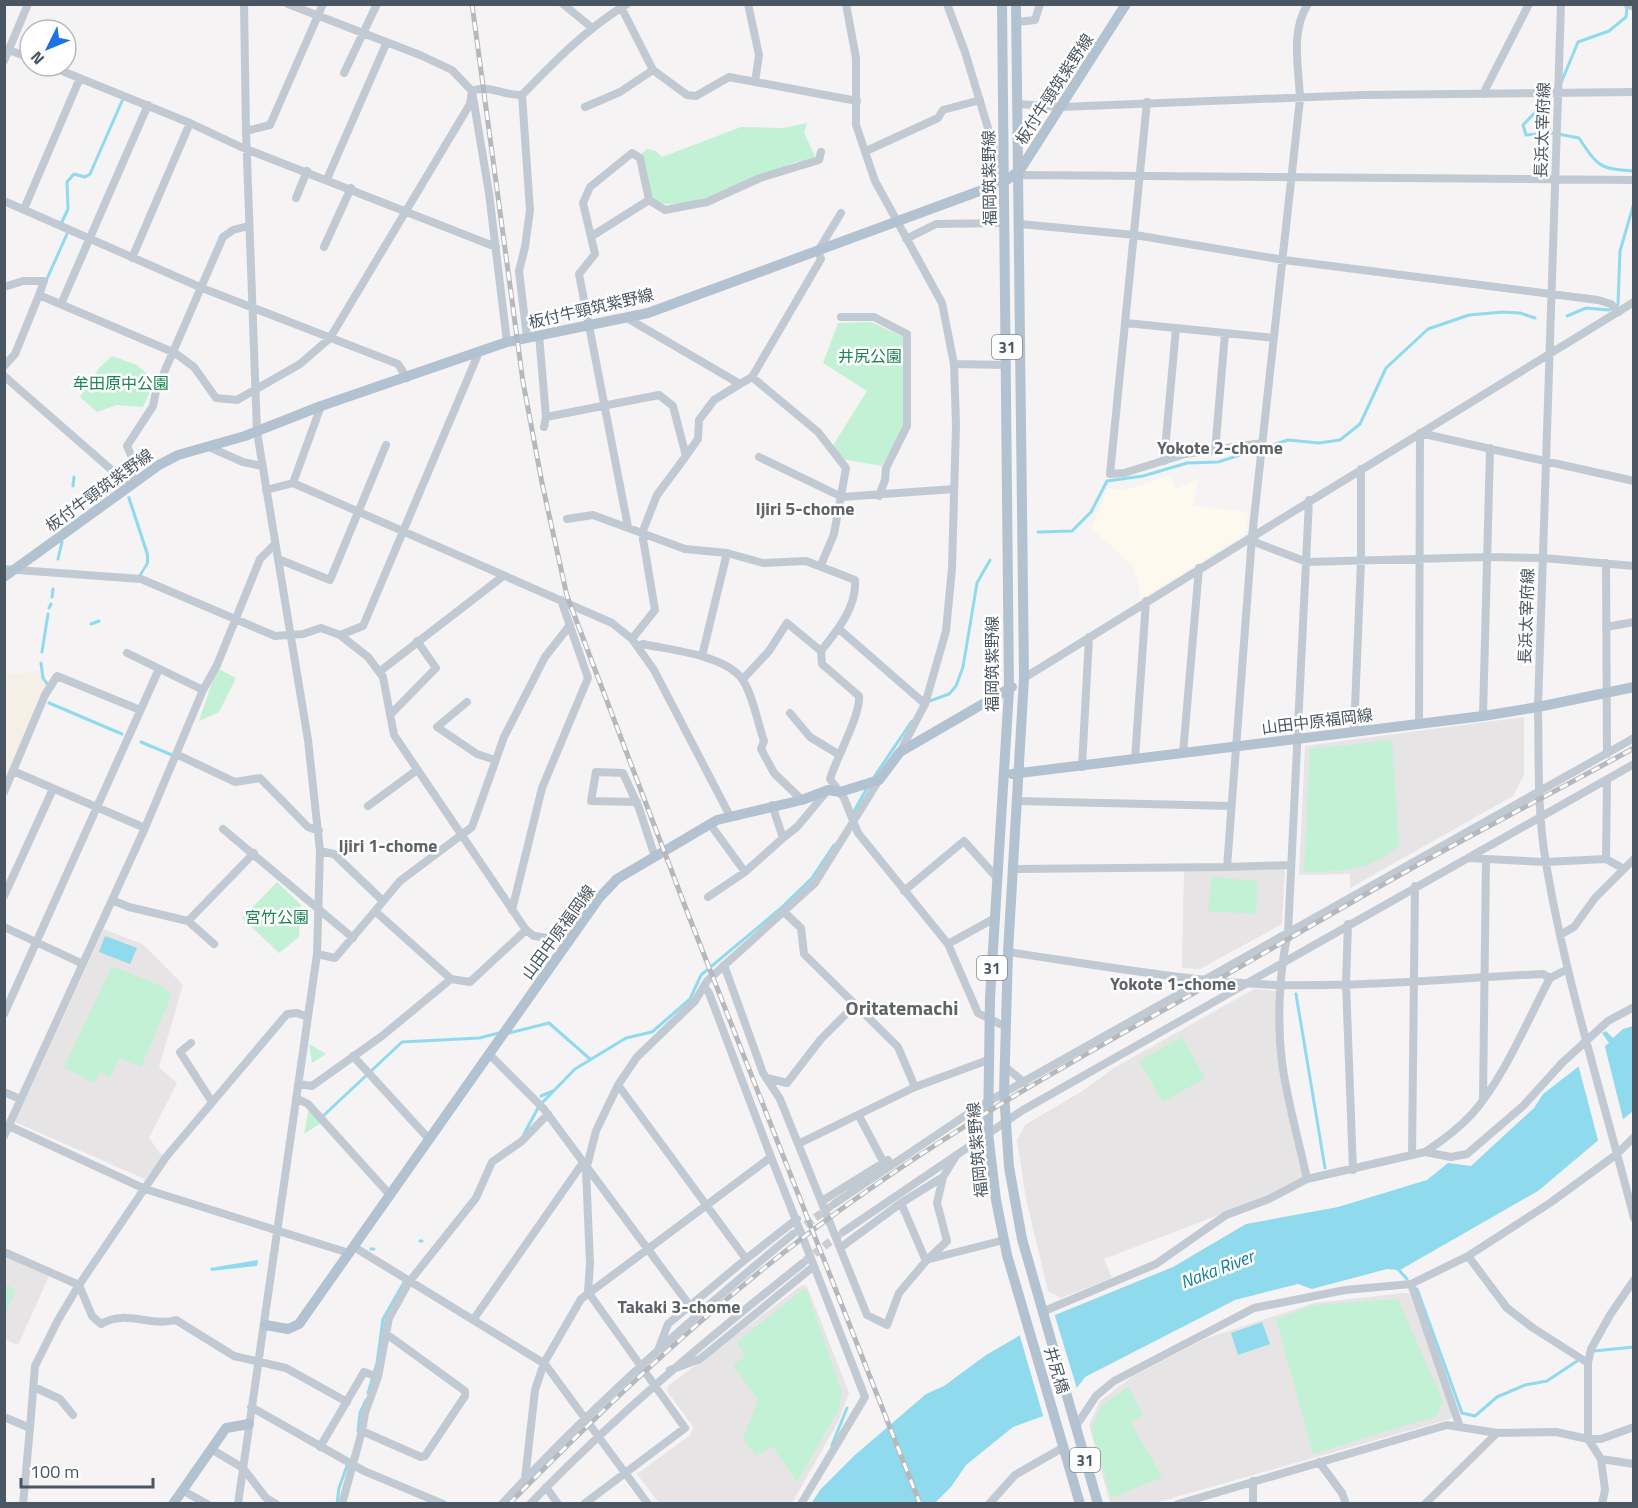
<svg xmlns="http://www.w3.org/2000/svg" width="1638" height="1508" font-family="'Titillium Web','Noto Sans JP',sans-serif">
<rect width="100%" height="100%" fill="#f5f3f3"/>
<path fill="#fdf9ef" d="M1170,475L1176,489L1198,479L1194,505L1248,513L1245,534L1141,599L1134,567L1091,528L1108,488L1125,490Z"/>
<path fill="#e6e4e5" d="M1524,717V775L1513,796L1350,888V874L1299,875L1305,746Z
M1285,869L1282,924L1200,969L1182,968L1184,871Z
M104,929L144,945L183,985L159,1067L177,1083L149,1138L163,1157L145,1179L15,1122Z
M1254,989L1277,991L1281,1048L1303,1177L1288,1188L1104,1259L1112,1278L1061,1298L1048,1291L1026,1199L1017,1140L1025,1125L1084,1090L1114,1068Z
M5,1256L49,1276L18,1345L5,1339Z
M802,1285L807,1286L849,1393L838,1422L792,1503H659L637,1474L689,1436L694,1428L667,1391L668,1386Z
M1404,1293H1409L1454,1415L1450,1419L1151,1504L1110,1503L1089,1425L1100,1401L1133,1376L1207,1338L1314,1303Z"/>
<path fill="#c3f1d5" d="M807,123L804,133L815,156L812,160L796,162C769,172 674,221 653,198C649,193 643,161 642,153L647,149L656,151L662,157L741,127L783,128Z
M871,322L904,337L903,428L882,466L841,459L832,447L867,391L823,363L838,323Z
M112,356L137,365L155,381L143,407L117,405L97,412L80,397L100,367Z
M217,668L236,678L219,712L199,721Z
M1392,740L1399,845C1370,872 1342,871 1304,872L1310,749Z
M1211,877L1258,881L1256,914L1208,911Z
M277,882L301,905L299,937L279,953L242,918Z
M112,966L164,987L171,996L141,1067L119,1058L110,1078L100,1072L94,1083L64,1067Z
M1182,1037L1205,1078L1163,1102L1139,1061Z
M309,1044L326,1054L312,1063Z
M309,1108L321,1123L304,1134Z
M5,1284L16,1290L5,1315Z
M803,1289H806L842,1392L839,1409L797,1482L772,1446L756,1456L743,1439L758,1400L733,1365L745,1356L737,1342Z
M1398,1299L1443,1402L1436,1416L1313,1454L1276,1319L1314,1305Z
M1128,1387L1143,1415L1131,1423L1162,1477L1111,1498L1091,1429L1102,1405Z"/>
<path fill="#f5f0e5" d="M42,671L47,684L5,791V675Z"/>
<path fill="#90daee" d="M130,496L149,554V563L140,578L138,576L146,563V555L127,497Z
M105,936L137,948L130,964L99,952Z
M1633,1026V1111L1538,1191L1400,1270L1387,1269L1312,1289L1298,1284L1235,1300L1085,1377L1076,1389L1043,1416L1013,1427L966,1465L951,1487L935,1503L811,1504L820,1490L855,1455L926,1394L944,1386L986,1355L1055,1315L1173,1267L1246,1224L1338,1207L1427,1180L1448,1163L1471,1166L1534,1108L1543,1094L1609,1043L1602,1033L1606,1031L1613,1038L1623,1029Z
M258,1260L257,1266L211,1271L210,1268Z
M1262,1322L1270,1344L1238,1355L1231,1333Z"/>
<path fill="#f5f3f3" d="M1604,1043L1624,1123L1599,1144L1578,1064Z
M1054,1313L1078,1392L1044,1419L1019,1333Z"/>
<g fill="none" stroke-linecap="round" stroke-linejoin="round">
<path stroke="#90daee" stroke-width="3" d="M1561,83L1578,42L1609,31L1626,17L1627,6
M1552,95L1523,125L1526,135L1553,133L1579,138C1598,167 1600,169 1634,171
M61,224L68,209L67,182L74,174L85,177L90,174L122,101
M46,281L67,234
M1567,316L1586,308L1609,310L1618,304L1620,251L1634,203
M73,486L74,477
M65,526L67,511
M1038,532L1072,531L1091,512L1107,481L1143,476L1187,463L1218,462L1288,440L1319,443L1340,440L1360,424L1386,368L1428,329L1469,315L1503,312L1520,313L1535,318
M58,559L62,542
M52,597L53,589
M49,608L51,604
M91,624L99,621
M42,652L48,614
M41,663L43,678L48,685
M927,702L949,694L956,686L963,667L977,583L990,560
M49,703L122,734
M141,742L172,755
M874,777L912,721
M853,813L867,788
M1296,994L1325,1168
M509,1033L549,1023L590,1059
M541,1096L553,1091
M323,1116L402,1042L479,1038L499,1033
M524,1134L539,1106L575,1069L626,1038L652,1032L690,999L701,975L780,909L812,878L834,845
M420,1241H422
M371,1249H374
M1396,1267L1407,1279
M1417,1289L1462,1413L1475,1416L1497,1397L1525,1385L1547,1381L1580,1359
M1594,1351L1634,1347
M368,1393L377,1363L383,1319L406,1279
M358,1431L360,1413L366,1400
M832,1445L847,1408
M337,1504L339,1488L348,1463"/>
<path stroke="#caccce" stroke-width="8" stroke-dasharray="8 4" stroke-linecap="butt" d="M796,1232L834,1204
M805,1261L840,1234"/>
<path stroke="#c1cad2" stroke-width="8" d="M288,4L420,55L452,70L472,91L489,193L507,342
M563,4L591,27
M748,4L759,55L755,82
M846,4L856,58V125L875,181L942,303L954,364L956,425L952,568L946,631L925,704L900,752
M947,4L965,52L1001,171
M1308,4C1290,31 1299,69 1300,99L1252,537L1257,543L1307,562L1488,557L1543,558L1634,566
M1561,4L1538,707C1539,759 1537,812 1546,863C1566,983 1604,1100 1634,1218
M1627,4L1634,7
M620,5L653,70L687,95L696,96L729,77L857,101
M1017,22L1035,20L1040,4
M9,50L30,58
M4,61L28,4
M50,66L190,123L241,147L496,247
M344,73L377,4
M1483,94L1529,4
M522,95L530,210L525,247L519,271L527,338
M1147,102L1110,474L1124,473L1185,454L1262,443
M1018,104L1061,107L1362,95L1634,92
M585,107L620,92L653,70
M246,131L270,125L323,4
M866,151L938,118L943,110L980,100
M1014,178L1020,175L1634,180
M327,179L386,44
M296,198L307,171
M4,201L202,288L398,364L407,378
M24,209L80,78
M1020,224L1135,235L1284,260L1598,300L1611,304L1619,312
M592,236L649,200L665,210L707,202L760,178L819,160L821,152
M906,239L936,224L1005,223
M324,247L351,188
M132,258L190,123
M4,287L23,281H44L39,295L175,353L194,367L216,398L237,400L300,364L330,338L470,104L472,91C490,84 504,96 522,95C555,61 586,29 627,4
M61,304L148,105
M841,317H874L907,334V426L886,468L885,480L879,496
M627,318L740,384L752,377L821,259L818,251L841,213
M1126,323L1274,338
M539,335L546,417L544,427
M954,364L1007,365
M4,366L15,354L39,295
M4,376L130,486L134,462L127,446L153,406L156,391L223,237L233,230L248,226
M752,377L818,432L846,468L834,534L821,565
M546,417L659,395L673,406L686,456L657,495L642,533L655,610L632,639
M209,447L243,462L262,466
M1215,452L1225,333
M686,456L698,439L699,420L714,400L740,384
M759,457L842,497L954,489
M1164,461L1176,328
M293,483L321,406
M266,490L293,483L612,623L632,639L654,670L730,816
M567,519L593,515L685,549L727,553L763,563L806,561L855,580C857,607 837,631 821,651L822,664L859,696C861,714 836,759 830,779L844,798L858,833L948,944L978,1013L1006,1027
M628,527L579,274L595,254L583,203L590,187L632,153L640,158L649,200
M278,559L330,580L386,445
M1606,563L1607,754
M4,569L141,579L275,636L303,634L321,628L340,635L368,657L383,677L394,735L526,930
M1606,627L1634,622
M839,629L925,704
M340,635L363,626L479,352
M637,646L643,644C670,650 725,655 742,679C752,692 758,724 764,741L761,749L774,773L802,800
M127,653L203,690
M702,656L727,553
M379,672L502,577
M1024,678L1252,537
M743,679L769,651L787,623L821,651
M467,702L437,727L477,754L495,760
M790,713L810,737L838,754
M390,715L436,668L417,641
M1483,716L1490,448
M1419,724L1420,433L1634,481
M1354,732L1361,561V469
M1183,753L1199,568
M176,754L235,782L260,778L308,827L319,831
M1135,759L1146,601
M1082,767L1089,637
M13,771L145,828
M4,792L45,695L57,676L140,710
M1017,801L1231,806
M637,802L591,801L596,772L623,773L639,808L655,857
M368,806L417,770
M710,824L745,872
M223,829L353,938
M783,838L797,827L828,790
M320,851L334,854L383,901
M1468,858L1545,862L1606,859L1624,869
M1606,859L1607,780
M1227,867L1291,865
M1013,869L1227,867L1252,537L1634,302
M904,891L964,841L998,879
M4,896L53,789
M708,897L745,872L783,838L772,805
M112,900L129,907L188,921L214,944
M512,910L542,788L588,678L561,600
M783,911L801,928L804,954L898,1047L915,1087
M188,921L254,853
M1348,924L1346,983L1353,1170
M4,927L83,964
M1560,935L1574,927L1595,898L1634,859
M948,944L995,918
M1008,952C1098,965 1188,982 1279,985C1367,987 1455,978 1543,974L1550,978
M317,954L335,958L375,911
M724,965L763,1073L780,1099L867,1315L887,1325L899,1293L926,1261L901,1203
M451,979L375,911L400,881L472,827L504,737L545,657L570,625
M4,1014L159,669
M191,1043L180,1052L212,1102
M489,1054L543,1108L690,1306
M353,1056L429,1139
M1004,1066L1025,1083
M767,1078L787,1083L821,1039L855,1005
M298,1084L312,1086L382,1036L451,979L470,982L526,930L534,936L570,941
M618,1085L746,1259
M4,1092L20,1099
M296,1098L308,1104L390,1195
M1483,1100L1486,860
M859,1116L884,1163
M9,1126L145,1189L349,1253
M4,1136L145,828L203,690L217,665L260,559L275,544
M798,1144L915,1087L988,1060
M1425,1152C1442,1141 1458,1129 1472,1114C1504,1078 1527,1021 1550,978L1568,969
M1412,1154L1415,886
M771,1157L814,1266
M1307,1179C1299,1141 1287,1101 1282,1062C1277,1022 1279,972 1288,933L1309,500
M822,1201L888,1160
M834,1204L975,1109L1634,738
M843,1232L1023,1110L1634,764
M354,1247L545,1364L648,1504
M840,1248L901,1203L943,1177L956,1156
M4,1252L79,1285
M1468,1256L1507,1308L1533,1328L1588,1363
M926,1260L1004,1240
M926,1261L947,1241L937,1203L943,1177
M1411,1284L1460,1427
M79,1285L92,1316L101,1324C126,1309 149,1327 176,1320L234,1356L286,1368L347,1402
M1042,1312L1156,1264L1226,1215L1269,1199L1307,1179L1425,1152L1451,1157L1467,1154L1523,1106L1562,1063L1608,1021L1634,1007
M473,1320L582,1164
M659,1348L668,1324L746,1259L797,1219
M670,1370L700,1359L814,1266L865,1397L801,1504
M34,1387L60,1399L73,1415
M251,1407L364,1471L443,1504
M4,1417L30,1428L35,1366L58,1320L79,1285L166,1157L287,1014L297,1013L308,1017
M1076,1426L1096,1396L1114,1381L1254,1308L1345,1290L1411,1284L1468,1256L1550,1203L1617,1154L1634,1137
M362,1431L421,1457L425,1456L465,1396V1391L385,1333
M320,1447L364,1372L378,1377
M211,1449L243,1468L266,1498L276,1504
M1601,1459L1634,1464
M1319,1462L1342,1493L1346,1504
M525,1479L535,1390L544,1363L581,1299L771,1157L709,993L704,986
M546,1487L558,1504
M182,1490L207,1504
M23,1504L30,1428
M238,1504L317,954L320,851L308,740L257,432L246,131L244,4
M342,1504L362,1431L365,1413L378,1377L389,1318L409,1282L476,1198L492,1162L522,1141L548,1114
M502,1504C592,1406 691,1318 793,1234
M530,1504C615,1416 707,1339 803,1263
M584,1504L685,1428L588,1292L590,1264L586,1170L596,1131L618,1085L637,1057L695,1001L707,981L815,883L879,780
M989,1504L1015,1475L1064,1447
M1178,1504L1447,1425L1497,1433L1556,1432L1588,1439H1601L1634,1427
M1253,1504V1481
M1425,1504L1497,1433
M1602,1504L1605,1490L1601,1459L1588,1439V1363L1591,1349L1610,1315L1634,1280"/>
<path stroke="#b3c2d1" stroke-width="10" d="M1002,4L1009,690L990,998L988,1133L996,1200L1007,1255L1080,1504
M1016,4L1024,678L1008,952L1004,1093L1009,1167L1022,1239L1098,1504
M4,577L159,465L178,455L245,436L321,406L507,342L648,313L1004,182L1020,170L1126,4
M1012,774L1483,716L1538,707L1634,687
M265,1325L288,1329L299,1324L599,898L617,879L717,820L802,800L828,790L840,792L879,780L900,752L1012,687
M173,1504L226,1428L249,1424"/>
<defs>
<path id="rail" d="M472,4L523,382L542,483L567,596L688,914L920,1504
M509,1504C611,1400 719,1298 836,1213C952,1128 1078,1058 1203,988C1277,946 1349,903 1423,862C1493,823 1564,787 1634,748"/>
</defs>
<use href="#rail" stroke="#b5b8bd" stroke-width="5"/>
<use href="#rail" stroke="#fff" stroke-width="3" stroke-dasharray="9" stroke-linecap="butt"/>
</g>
<g text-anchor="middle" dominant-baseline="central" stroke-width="5" stroke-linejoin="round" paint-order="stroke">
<g fill="#fff" stroke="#808990" stroke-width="1.5">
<rect x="992" y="335" width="30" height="24" rx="4.5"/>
<rect x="977" y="956" width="30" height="24" rx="4.5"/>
<rect x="1070" y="1448" width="30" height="24" rx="4.5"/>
</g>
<g font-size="15" font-weight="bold" fill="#4a5661">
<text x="1007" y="347">31</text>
<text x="992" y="968">31</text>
<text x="1085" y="1460">31</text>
</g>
<g font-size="16" fill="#4a5661" stroke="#fff">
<text transform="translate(1054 89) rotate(-57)">板付牛頸筑紫野線</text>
<text transform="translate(1542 130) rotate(-88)">長浜太宰府線</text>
<text transform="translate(989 178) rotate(-91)">福岡筑紫野線</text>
<text transform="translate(591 308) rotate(-13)">板付牛頸筑紫野線</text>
<text transform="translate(99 490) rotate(-36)">板付牛頸筑紫野線</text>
<text transform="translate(1526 616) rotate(-88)">長浜太宰府線</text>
<text transform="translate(992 664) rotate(-90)">福岡筑紫野線</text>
<text transform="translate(1317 721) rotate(-7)">山田中原福岡線</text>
<text transform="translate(558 932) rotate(-54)">山田中原福岡線</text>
<text transform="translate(977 1150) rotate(-95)">福岡筑紫野線</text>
<text transform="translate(1057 1370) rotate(73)">井尻橋</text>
</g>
<g font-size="16" fill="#17864f" stroke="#fff">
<text x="870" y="356">井尻公園</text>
<text x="121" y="383">牟田原中公園</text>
<text x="277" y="917">宮竹公園</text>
</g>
<g font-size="18" font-weight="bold" fill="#5f6368" stroke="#fff">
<text x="1220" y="447">Yokote 2-chome</text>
<text x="805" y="508">Ijiri 5-chome</text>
<text x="388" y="845">Ijiri 1-chome</text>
<text x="1173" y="983">Yokote 1-chome</text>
<text x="679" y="1306">Takaki 3-chome</text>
</g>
<g font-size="18" font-style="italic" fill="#0c7c9b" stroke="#fff">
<text transform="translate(1217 1269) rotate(-21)">Naka River</text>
</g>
<g font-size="20" font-weight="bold" fill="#5f6368" stroke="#fff">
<text x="902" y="1007">Oritatemachi</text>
</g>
</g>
<rect width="1638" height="1508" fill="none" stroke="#4a5661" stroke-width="12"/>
<g transform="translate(48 48) rotate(227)"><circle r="28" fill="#ffffff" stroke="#b7bbc0" stroke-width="1.5"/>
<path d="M0-4.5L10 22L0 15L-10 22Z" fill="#1a73e8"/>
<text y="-9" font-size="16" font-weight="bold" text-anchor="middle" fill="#4a5661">N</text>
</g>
<path d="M21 1478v9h132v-9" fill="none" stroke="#4a5661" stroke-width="3"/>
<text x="30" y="1478" font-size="18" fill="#4a5661" stroke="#ffffff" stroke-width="4.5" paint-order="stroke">100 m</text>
</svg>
